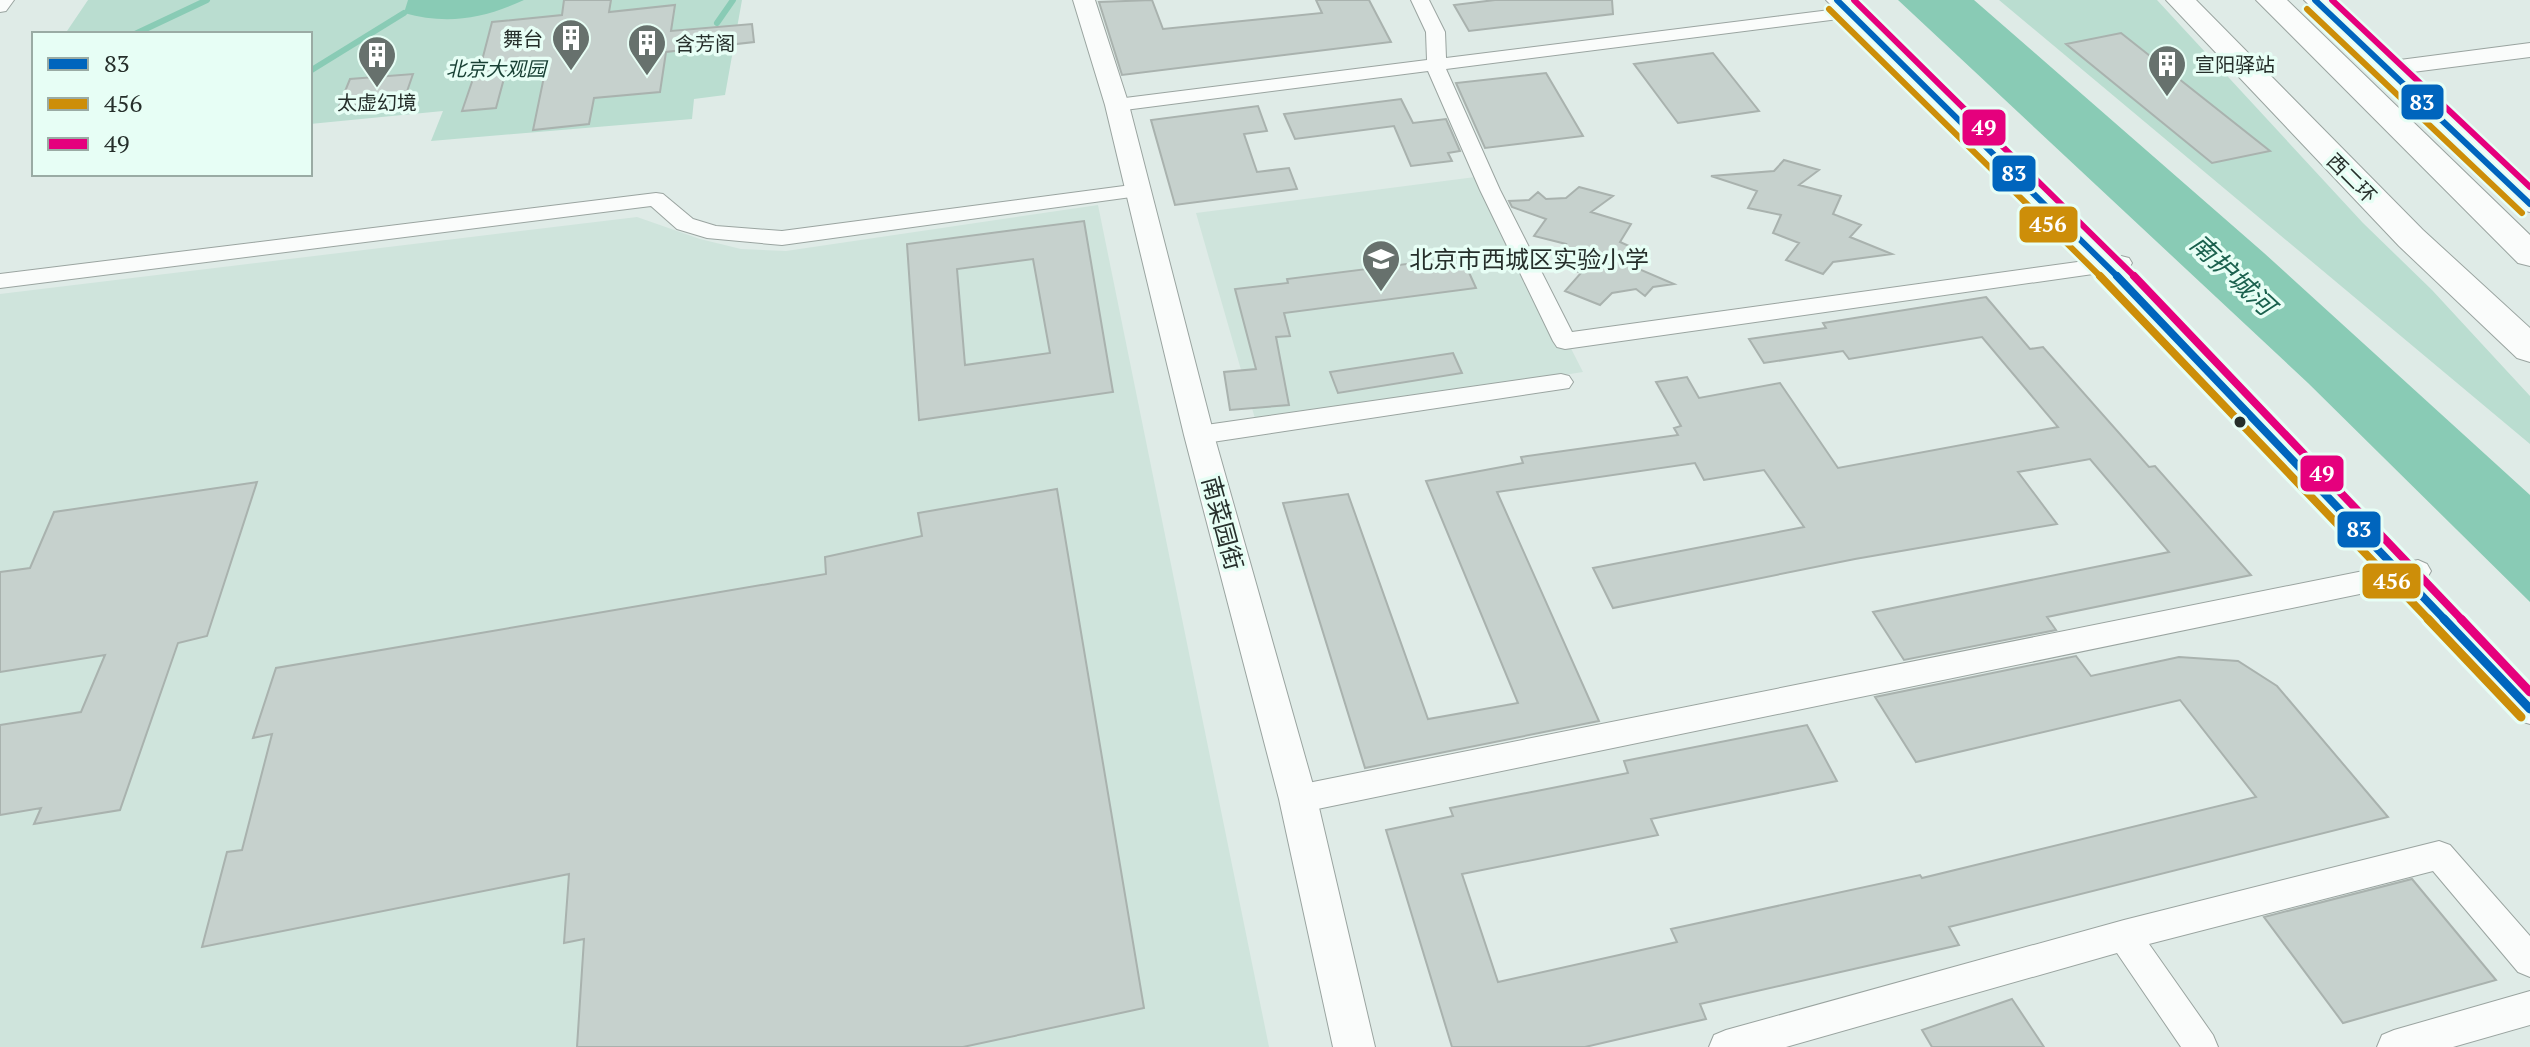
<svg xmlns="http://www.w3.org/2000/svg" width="2530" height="1047" font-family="'PT Serif','Noto Sans SC',serif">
<rect width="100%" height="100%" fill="#dfebe7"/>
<path fill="#cfe4dc" d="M1483,176L1583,372L1256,422L1196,213Z
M1098,205L1269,1047H0V294L637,217L700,239L741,249L786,251Z"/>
<path fill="#baddd0" d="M88,0H742L725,95L694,99L692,119L431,141L443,111L310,124V34H65Z
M1999,0H2157L2363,223L2432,290L2530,396V444Z"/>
<path fill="#89cbb5" d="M408,0H524C483,19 447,25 404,13Z
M1898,0H1974L2264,253L2530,495V602L2308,383Z"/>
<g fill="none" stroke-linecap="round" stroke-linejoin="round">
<path stroke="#89cbb5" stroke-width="6" d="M717,23L733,0
M135,34L207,0
M310,71L404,13"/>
</g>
<path fill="#c6d1cd" stroke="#a9b2ae" stroke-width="2" fill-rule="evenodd" d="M564,0H611L609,12L675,5L671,31L752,24L754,42L666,52L660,92L594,98L589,124L533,130L546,67L506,71L496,108L462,111L474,76H478L492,22L562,15Z
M1152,0L1163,29L1322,13L1316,0H1369L1391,42L1122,75L1099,2Z
M1495,0H1612L1613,14L1469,31L1454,5Z
M2121,33L2270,151L2212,163L2066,44Z
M1713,53L1759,111L1678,123L1634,64Z
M1546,73L1583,136L1485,148L1456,83Z
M413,74L404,100L339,106L350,79Z
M1401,99L1413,123L1446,119L1460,151L1448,153L1452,161L1411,166L1394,126L1295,139L1284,114Z
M1258,106L1267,131L1244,134L1257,172L1289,168L1297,189L1175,205L1151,120Z
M1784,160L1819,170L1799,185L1841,196L1833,214L1861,225L1850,237L1892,254L1833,262L1823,274L1786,260L1799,243L1773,233L1781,215L1748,208L1757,191L1711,176L1774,171Z
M1579,187L1613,196L1591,212L1631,224L1620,242L1647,254L1634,267L1674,284L1653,287L1645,296L1636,289L1612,293L1600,305L1565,291L1581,273L1555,262L1566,244L1534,236L1546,219L1512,207L1509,201L1529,200L1538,192L1546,199L1566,198Z
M1084,221L1113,392L919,420L907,244ZM1033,259L1050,353L965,365L957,269Z
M1462,257L1476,288L1284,313L1290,336L1276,337L1289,405L1230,410L1224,372L1256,369L1235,289L1288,283L1287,279Z
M1986,297L2030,349L2043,347L2149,467L2155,466L2251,575L2047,617L2056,630L1904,660L1873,612L2169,552L2090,459L2018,472L2057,524L1855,559L1613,608L1593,568L1804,527L1764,470L1704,480L1695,463L1497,492L1599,721L1365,768L1283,503L1348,494L1428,719L1518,703L1426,481L1523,463L1521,457L1678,435L1674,428L1681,426L1656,382L1687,377L1699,398L1780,383L1838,468L2058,427L1982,337L1849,359L1843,351L1764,363L1749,339L1826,328L1823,323Z
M1453,353L1462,373L1338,393L1330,372Z
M257,482L207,636L178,643L120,810L34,824L41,808L0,815V725L81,712L105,655L0,672V572L30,568L54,512Z
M1057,489L1144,1008L963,1047H577L584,939L564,943L569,874L202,947L227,852L242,850L272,734L253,738L276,668L826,574L825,557L922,536L918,513Z
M2076,656L2091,676L2179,657L2238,661L2277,686L2388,817L1949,927L1959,945L1700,1004L1706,1019L1585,1047H1452L1386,830L1453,816L1450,808L1628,773L1624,761L1807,725L1837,781L1651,819L1658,835L1462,874L1498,982L1677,942L1671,929L1920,875L1922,878L2256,797L2180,700L1916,762L1875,697Z
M2412,879L2496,980L2343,1023L2264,917Z
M2012,999L2044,1047H1932L1922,1030Z"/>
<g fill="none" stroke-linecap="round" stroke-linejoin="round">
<defs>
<path id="minor" d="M0,0H14L6,11L0,12Z
M1411,0H1429L1445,32L1446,58L1862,6L1871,11L1862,16L1446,69L1500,190L1572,332L2121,256L2129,258L2132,263L2129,268L2121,270L1565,349L1557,347L1553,341L1480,190L1428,71L1117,111L1107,105L1117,99L1427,60L1426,32Z
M1139,184L1146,185L1149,190L1146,195L782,245L707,238L677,229L651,206L0,288V274L656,193L663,194L693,219L716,226L782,231Z
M1561,374L1569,376L1573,382L1569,388L1199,444L1190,441L1187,435L1190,429L1199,426Z
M2418,560L2427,564L2431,571L2427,578L2418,582L1298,813L1287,809L1283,799L1287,789L1298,785Z
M2439,841L2450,845L2530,936V977L2518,972L2433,871L2149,944L2213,1035L2218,1047H2181L2117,953L1786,1047H1709L1714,1035L1726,1030L2124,920Z
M2530,991V1025L2453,1047H2377L2382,1035L2394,1030Z"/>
<path id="tertiary" d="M1073,0H1095L1129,105L1214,435L1317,799L1375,1047H1333L1279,799L1184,435L1105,105Z
M1826,0H1850L2117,259L2530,685V724L2517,720L2097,271Z
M2304,0H2328L2392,61L2530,43V57L2405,73L2530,190V212L2521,210Z"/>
<path id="trunk" d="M2166,0H2196L2423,230L2530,328V362L2517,358L2399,246Z
M2256,0H2287L2530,235V266L2518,263Z"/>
</defs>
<use href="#minor" stroke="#9aa4a0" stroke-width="2"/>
<use href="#tertiary" stroke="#9aa4a0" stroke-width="2"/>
<use href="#trunk" stroke="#9aa4a0" stroke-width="2"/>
<use href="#minor" fill="#fafcfb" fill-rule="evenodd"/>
<use href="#tertiary" fill="#fafcfb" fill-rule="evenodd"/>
<use href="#trunk" fill="#fafcfb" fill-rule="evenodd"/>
<defs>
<path id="bus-1-far2" d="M1837,0L2119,278
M2315,0L2530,204"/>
<path id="bus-1-far1" d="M2117,276L2446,621"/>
<path id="bus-1" d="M2444,619L2530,709"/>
<path id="bus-2-far2" d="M1829,9L2102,278
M2307,9L2522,213"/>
<path id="bus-2-far1" d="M2100,276L2430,621"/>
<path id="bus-2" d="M2428,619L2521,717"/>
<path id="bus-3-far2" d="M1854,0L2136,278
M2332,0L2530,187"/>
<path id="bus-3-far1" d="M2134,276L2463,621"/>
<path id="bus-3" d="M2461,619L2530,692"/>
</defs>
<use href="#bus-1-far2" stroke="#e7fef5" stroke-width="11"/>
<use href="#bus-1-far1" stroke="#e7fef5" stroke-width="14"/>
<use href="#bus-1" stroke="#e7fef5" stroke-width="15"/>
<use href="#bus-2-far2" stroke="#e7fef5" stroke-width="11"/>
<use href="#bus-2-far1" stroke="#e7fef5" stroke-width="14"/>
<use href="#bus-2" stroke="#e7fef5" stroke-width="15"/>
<use href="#bus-3-far2" stroke="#e7fef5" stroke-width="11"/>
<use href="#bus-3-far1" stroke="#e7fef5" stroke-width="14"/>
<use href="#bus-3" stroke="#e7fef5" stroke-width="15"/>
<use href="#bus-1-far2" stroke="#0065bd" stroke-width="6"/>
<use href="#bus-1-far1" stroke="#0065bd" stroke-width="8"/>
<use href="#bus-1" stroke="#0065bd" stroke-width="9"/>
<use href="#bus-2-far2" stroke="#cd8e09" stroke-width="6"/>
<use href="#bus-2-far1" stroke="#cd8e09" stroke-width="8"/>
<use href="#bus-2" stroke="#cd8e09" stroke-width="9"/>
<use href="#bus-3-far2" stroke="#e5007d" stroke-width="6"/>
<use href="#bus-3-far1" stroke="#e5007d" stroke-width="8"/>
<use href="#bus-3" stroke="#e5007d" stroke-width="9"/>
</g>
<defs>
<symbol id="building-pin" viewBox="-11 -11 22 30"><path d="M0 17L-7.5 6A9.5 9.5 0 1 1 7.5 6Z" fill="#67716d" stroke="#e7fef5"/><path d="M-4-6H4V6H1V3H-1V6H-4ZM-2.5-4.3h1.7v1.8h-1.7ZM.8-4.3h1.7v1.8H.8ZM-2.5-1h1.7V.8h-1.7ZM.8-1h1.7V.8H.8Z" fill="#fff"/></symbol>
<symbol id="school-pin" viewBox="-11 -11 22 30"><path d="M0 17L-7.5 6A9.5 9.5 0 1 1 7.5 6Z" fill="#67716d" stroke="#e7fef5"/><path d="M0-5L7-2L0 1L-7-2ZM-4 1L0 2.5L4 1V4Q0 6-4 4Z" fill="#fff"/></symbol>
</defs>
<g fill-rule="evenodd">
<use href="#building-pin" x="549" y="16" width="44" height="60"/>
<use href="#building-pin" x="625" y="21" width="44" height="60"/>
<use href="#building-pin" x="355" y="33" width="44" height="60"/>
<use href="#building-pin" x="2145" y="42" width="44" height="60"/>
<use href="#school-pin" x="1359" y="237" width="44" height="60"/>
</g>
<circle fill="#262f2b" stroke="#e7fef5" stroke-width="3" cx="2240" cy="422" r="7"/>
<g text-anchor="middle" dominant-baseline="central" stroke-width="7" stroke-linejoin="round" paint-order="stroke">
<g font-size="20" fill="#262f2b" stroke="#e7fef5" text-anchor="start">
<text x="543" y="38" text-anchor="end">舞台</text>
<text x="675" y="43">含芳阁</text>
<text x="2195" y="64">宣阳驿站</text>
<text x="377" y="102" text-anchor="middle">太虚幻境</text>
</g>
<g font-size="20" font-style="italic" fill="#173f33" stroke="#e7fef5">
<text x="496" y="68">北京大观园</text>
</g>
<g font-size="20" fill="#262f2b" stroke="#e7fef5">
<text transform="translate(2352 178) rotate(45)">西二环</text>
</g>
<g font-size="24" fill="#262f2b" stroke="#e7fef5" text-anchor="start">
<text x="1409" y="259">北京市西城区实验小学</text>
</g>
<g font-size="24" fill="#262f2b" stroke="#e7fef5">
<text transform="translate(1223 523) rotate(75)">南菜园街</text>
</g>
<g font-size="26" font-style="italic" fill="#1b614e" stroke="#e7fef5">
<text transform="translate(2233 274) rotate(43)">南护城河</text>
</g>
</g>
<g stroke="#e7fef5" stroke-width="3">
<rect x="2400" y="83" width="45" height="38" rx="8" fill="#0065bd"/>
<rect x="1961" y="108" width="46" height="39" rx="8" fill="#e5007d"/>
<rect x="1991" y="154" width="46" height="39" rx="8" fill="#0065bd"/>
<rect x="2018" y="205" width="61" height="39" rx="8" fill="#cd8e09"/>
<rect x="2299" y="454" width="46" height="39" rx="8" fill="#e5007d"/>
<rect x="2336" y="510" width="46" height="39" rx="8" fill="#0065bd"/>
<rect x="2361" y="562" width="61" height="38" rx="8" fill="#cd8e09"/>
</g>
<g font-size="22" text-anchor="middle" font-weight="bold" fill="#fff">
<text x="2422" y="110">83</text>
<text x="1984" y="135">49</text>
<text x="2014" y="181">83</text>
<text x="2048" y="232">456</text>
<text x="2322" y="481">49</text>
<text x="2359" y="537">83</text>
<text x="2392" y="589">456</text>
</g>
<rect x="32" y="32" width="280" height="144" fill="#e7fef5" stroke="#9aaba4" stroke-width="2"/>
<rect x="48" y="58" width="40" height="12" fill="#0065bd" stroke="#9aaba4" stroke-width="2"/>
<text x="104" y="72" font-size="24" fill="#262f2b">83</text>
<rect x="48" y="98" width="40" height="12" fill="#cd8e09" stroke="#9aaba4" stroke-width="2"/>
<text x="104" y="112" font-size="24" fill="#262f2b">456</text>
<rect x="48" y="138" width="40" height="12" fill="#e5007d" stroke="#9aaba4" stroke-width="2"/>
<text x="104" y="152" font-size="24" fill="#262f2b">49</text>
</svg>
